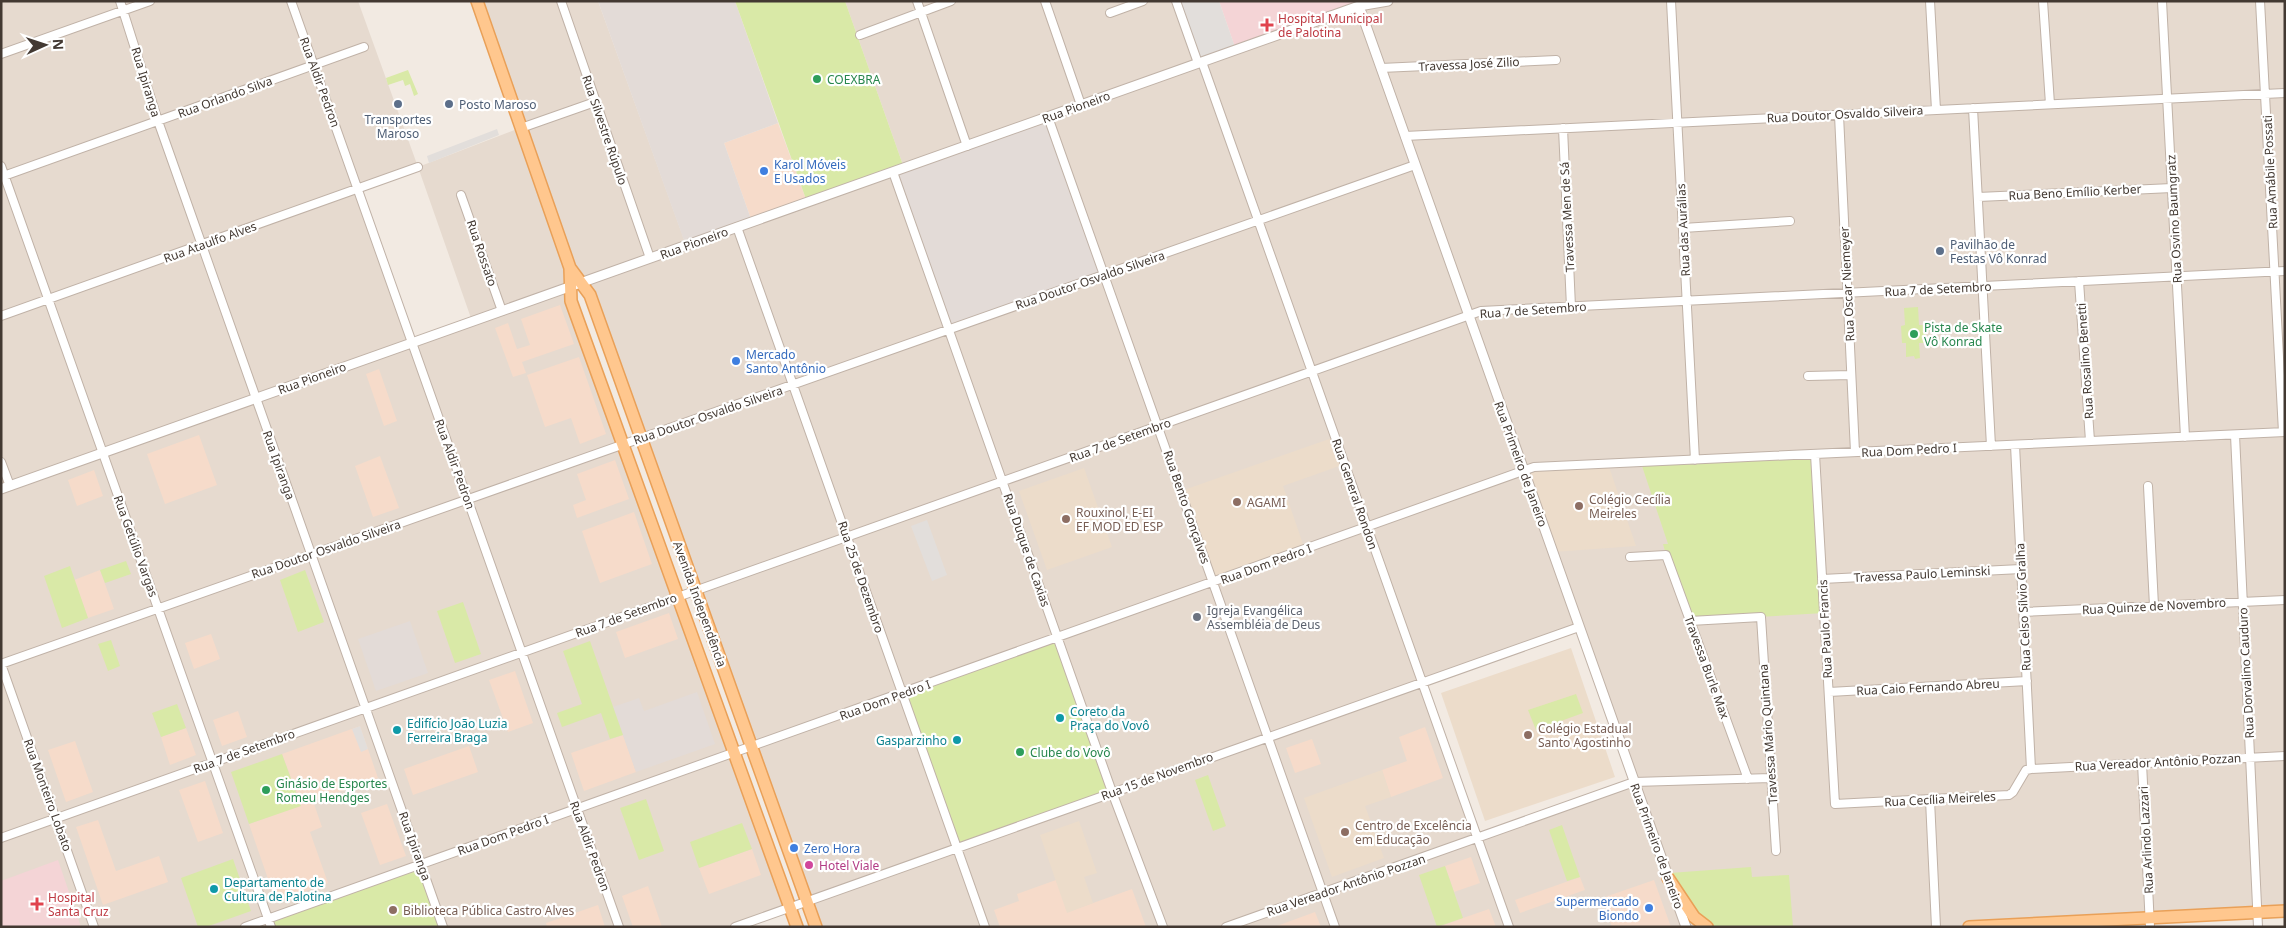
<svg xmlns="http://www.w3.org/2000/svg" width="2286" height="928" font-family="'Noto Sans',sans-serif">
<rect width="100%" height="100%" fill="#f2eae2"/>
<path fill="#e6dacf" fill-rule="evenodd" d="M1,1H358L418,167L520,128L477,1H598L686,245L904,168L845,1H1176L1198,63L1388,1H2285V911L1970,927H816L590,295L577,285L571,301L790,907L735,927H1ZM418,167L472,321L412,343L358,189ZM1579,627L1634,782L1478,837L1422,682Z"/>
<path fill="#f6dbca" d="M778,123L807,202L752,222L724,143Z
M560,305L574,344L522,362L526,373L513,377L495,328L508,323L517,349L530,345L521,319Z
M579,357L606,434L580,444L571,418L545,427L527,375Z
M379,369L397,421L384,426L366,374Z
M199,435L217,485L165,504L147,454Z
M380,456L399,508L373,517L355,466Z
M615,460L629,499L577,518L573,505L586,500L577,474Z
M94,470L103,496L77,506L68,480Z
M634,512L652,564L600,583L582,531Z
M100,570L114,609L88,618L74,580Z
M669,613L678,639L625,658L616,632Z
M211,634L220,659L194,669L185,643Z
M515,671L533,723L508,732L489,680Z
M238,711L247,737L222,746L213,720Z
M360,726L378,778L313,801L322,827L310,832L328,883L276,902L249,824L301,805L282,754Z
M1425,727L1443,778L1391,797L1382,770L1407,761L1399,737Z
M186,728L196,755L170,765L161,737Z
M623,735L636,772L584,791L571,753Z
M1312,739L1321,764L1295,773L1286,748Z
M75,741L93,792L66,802L48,750Z
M469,746L478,772L413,795L404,769Z
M205,781L223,833L198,842L179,790Z
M387,804L406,856L380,865L361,813Z
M98,820L116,871L159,856L168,882L103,905L76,827Z
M752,849L761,875L709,894L699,868Z
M1471,857L1480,883L1454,892L1445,866Z
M1580,877L1585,890L1520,913L1515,900Z
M1056,880L1068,912L1132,889L1146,927H1000L994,910L1019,901L1017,894Z
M1654,880L1671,927H1612L1602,898Z
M648,886L662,927H633L622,896Z
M598,905L605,927H547L546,923Z
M1489,909L1496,927H1438L1463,918Z
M1315,912L1321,927H1274Z"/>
<path fill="#e3dbd7" d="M598,1H735L778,123L724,143L752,222L686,246Z
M1048,117L1104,275L949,330L893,172Z
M410,621L428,673L376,691L358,639Z
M697,692L715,744L636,772L613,707L639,698L644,711Z"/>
<path fill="#ecdcca" d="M1335,437L1345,464L1283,486L1305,550L1213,583L1181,491Z
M1608,464L1636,546L1553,552L1524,471Z
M1084,468L1112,547L1047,570L1019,491Z
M1571,648L1615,777L1485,821L1441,693Z
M1382,770L1391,797L1365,806L1384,858L1332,877L1304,798Z
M1079,821L1097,873L1084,877L1093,903L1067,913L1040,835Z"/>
<path fill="#f4d4d6" d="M1219,1H1357L1359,6L1236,50Z
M58,860L81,927H1V881Z"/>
<path fill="#d9e9a7" d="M735,1H845L904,168L807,202Z
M408,70L418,94L414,96L410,84L405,86L403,80L388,85L386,78Z
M1918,307L1919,325H1925L1926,343H1919L1920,358L1915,359L1914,356L1906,357V343H1902L1901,326L1905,325L1904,308Z
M1815,454L1824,613L1690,621L1666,555L1663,544H1668L1642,466Z
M126,561L131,574L105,583L100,570Z
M70,566L88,618L62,628L44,576Z
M305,570L324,622L298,632L280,580Z
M463,602L481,654L455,663L437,611Z
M1058,638L1112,792L957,847L902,693Z
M111,640L120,666L108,671L98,644Z
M590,641L623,735L610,739L601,713L562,727L557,713L582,704L563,651Z
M1576,694L1583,713L1536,730L1528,710Z
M177,704L186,728L161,737L152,713Z
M282,754L301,806L249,824L231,772Z
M1208,775L1226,826L1213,831L1195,780Z
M646,799L664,851L639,860L620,808Z
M742,823L752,849L699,868L690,842Z
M1562,825L1580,877L1567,881L1549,830Z
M233,859L251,911L206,927H198L181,878Z
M421,864L443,927H271L268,919Z
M1445,866L1463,918L1437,927L1419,875Z
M1751,867L1752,877L1789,875L1793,927H1715L1695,913L1670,873Z"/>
<path fill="#e2dedb" d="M1176,1H1219L1236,50L1198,63Z
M497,129L499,135L429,163L427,156Z
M927,520L947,575L932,581L911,526Z
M360,726L368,749L361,752L352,729Z"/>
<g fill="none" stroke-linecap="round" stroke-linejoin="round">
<defs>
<path id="minor" d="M120,1L158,121L443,927
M291,1L619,927
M561,1L650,258
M917,1L967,146
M1045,1L1081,105
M1176,1L1198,63
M1671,1L1695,460
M1930,1L1936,110
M2043,1L2050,104
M2162,1L2185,437
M2260,1L2283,432
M1110,13L1143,1
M860,35L951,1
M1,54L150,1
M1202,62L1509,927
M1381,68L1556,60
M1973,108L1991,446
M1839,115L1855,452
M1048,117L1335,927
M521,128L595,102
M1563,128L1571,307
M1405,136L2285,93
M1,166L271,927
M893,172L1112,792L1163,927
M1,177L364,47
M461,195L502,311
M1978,197L2172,188
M737,227L985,927
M1683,228L1790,221
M2079,281L2090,441
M1,316L418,167
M1808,376L1851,375
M2235,435L2258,927
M2015,445L2031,769
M1815,454L1835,804L2009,795L2013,792L2026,770L2031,769L2285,756
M1,462L10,486
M2148,486L2154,606
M1630,557L1666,555L1748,779
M1822,579L2021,569
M2023,612L2285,600
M1690,621L1761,617L1776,851
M1,664L1415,165
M1,664L94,927
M1829,692L2027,681
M2142,763L2150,927
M1930,800L1936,927
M1,838L1481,311L2285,271
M245,927L1534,467L2285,432
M735,927L1579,627
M1226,927L1634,782L1771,778"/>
<path id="tertiary" d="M1359,6L1686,927
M1,489L1359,6L1388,1"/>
<path id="primary" d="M477,1L570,268L590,295L816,927
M570,268L571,301L797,927
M1668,878L1694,917L1707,927
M1969,927L2285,911"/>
</defs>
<use href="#minor" stroke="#c0b2a7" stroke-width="10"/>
<use href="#tertiary" stroke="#c0b2a7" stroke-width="11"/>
<use href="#primary" stroke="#e9a058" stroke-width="14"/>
<use href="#minor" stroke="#fff" stroke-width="8"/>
<use href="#tertiary" stroke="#fff" stroke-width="9"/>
<use href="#primary" stroke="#ffc78e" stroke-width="11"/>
</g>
<g fill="#e0444e" stroke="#fff" stroke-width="2">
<path d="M1264.5 17.5h5v5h5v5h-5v5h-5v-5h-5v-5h5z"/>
<path d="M34.5 896.5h5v5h5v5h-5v5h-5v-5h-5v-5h5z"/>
</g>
<g fill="#2e9e5b" stroke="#fff" stroke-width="2">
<circle cx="817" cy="79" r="5"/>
<circle cx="1914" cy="334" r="5"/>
<circle cx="1020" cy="752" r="5"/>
<circle cx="266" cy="790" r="5"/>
</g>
<g fill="#5c6f8a" stroke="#fff" stroke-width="2">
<circle cx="398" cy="104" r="5"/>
<circle cx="449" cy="104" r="5"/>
<circle cx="1940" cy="251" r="5"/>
</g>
<g fill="#3f7fe0" stroke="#fff" stroke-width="2">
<circle cx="764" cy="171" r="5"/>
<circle cx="736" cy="361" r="5"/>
<circle cx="794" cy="848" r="5"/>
<circle cx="1649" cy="908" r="5"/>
</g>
<g fill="#8d6e63" stroke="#fff" stroke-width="2">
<circle cx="1237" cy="502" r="5"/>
<circle cx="1579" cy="506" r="5"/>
<circle cx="1066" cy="519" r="5"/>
<circle cx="1528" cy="735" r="5"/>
<circle cx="1345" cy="832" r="5"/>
<circle cx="393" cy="910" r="5"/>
</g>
<circle fill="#6b7280" stroke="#fff" stroke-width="2" cx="1197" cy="617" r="5"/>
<g fill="#0f9aa8" stroke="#fff" stroke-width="2">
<circle cx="1060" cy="718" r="5"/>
<circle cx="397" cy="730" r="5"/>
<circle cx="957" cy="740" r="5"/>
<circle cx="214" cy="889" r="5"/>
</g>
<circle fill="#d1479c" stroke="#fff" stroke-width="2" cx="809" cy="865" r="5"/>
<g text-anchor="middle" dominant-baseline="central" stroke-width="4.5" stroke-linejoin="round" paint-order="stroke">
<g font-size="12" fill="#be3a42" stroke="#fff" text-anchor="start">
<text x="1278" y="18">Hospital Municipal<tspan x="1278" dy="14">de Palotina</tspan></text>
<text x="48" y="897">Hospital<tspan x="48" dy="14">Santa Cruz</tspan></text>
</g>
<g font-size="12" fill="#433932" stroke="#fff">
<text transform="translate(1469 64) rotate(-3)">Travessa José Zilio</text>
<text transform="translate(146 82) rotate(73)">Rua Ipiranga</text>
<text transform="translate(320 82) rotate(70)">Rua Aldir Pedron</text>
<text transform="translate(225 97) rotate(-20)">Rua Orlando Silva</text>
<text transform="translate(1076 107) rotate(-20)">Rua Pioneiro</text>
<text transform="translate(1845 114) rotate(-3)">Rua Doutor Osvaldo Silveira</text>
<text transform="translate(605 130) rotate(71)">Rua Silvestre Rúpulo</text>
<text transform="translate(2270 172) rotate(-93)">Rua Amábile Possati</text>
<text transform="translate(2075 192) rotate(-3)">Rua Beno Emílio Kerber</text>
<text transform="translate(1567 217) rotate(-93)">Travessa Men de Sá</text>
<text transform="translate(2174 219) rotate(-93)">Rua Osvino Baumgratz</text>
<text transform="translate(1683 230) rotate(-93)">Rua das Aurálias</text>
<text transform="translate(210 242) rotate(-20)">Rua Ataulfo Alves</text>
<text transform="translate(694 243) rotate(-20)">Rua Pioneiro</text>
<text transform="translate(482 253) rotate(71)">Rua Rossato</text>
<text transform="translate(1090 280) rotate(-19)">Rua Doutor Osvaldo Silveira</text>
<text transform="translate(1847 284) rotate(-93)">Rua Oscar Niemeyer</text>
<text transform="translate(1938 289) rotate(-3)">Rua 7 de Setembro</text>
<text transform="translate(1533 310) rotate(-4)">Rua 7 de Setembro</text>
<text transform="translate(2085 361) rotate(-94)">Rua Rosalino Benetti</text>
<text transform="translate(312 378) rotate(-20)">Rua Pioneiro</text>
<text transform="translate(708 415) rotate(-19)">Rua Doutor Osvaldo Silveira</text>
<text transform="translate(1120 440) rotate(-20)">Rua 7 de Setembro</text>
<text transform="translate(1909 450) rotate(-3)">Rua Dom Pedro I</text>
<text transform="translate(455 464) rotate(70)">Rua Aldir Pedron</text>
<text transform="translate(1521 464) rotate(70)">Rua Primeiro de Janeiro</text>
<text transform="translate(279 465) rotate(70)">Rua Ipiranga</text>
<text transform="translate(1355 494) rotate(71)">Rua General Rondon</text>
<text transform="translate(1187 507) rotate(71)">Rua Bento Gonçalves</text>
<text transform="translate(136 546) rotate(70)">Rua Getúlio Vargas</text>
<text transform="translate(326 549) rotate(-19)">Rua Doutor Osvaldo Silveira</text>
<text transform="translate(1027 550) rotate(71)">Rua Duque de Caxias</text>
<text transform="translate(1266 564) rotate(-20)">Rua Dom Pedro I</text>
<text transform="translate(1922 574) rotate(-3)">Travessa Paulo Leminski</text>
<text transform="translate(861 577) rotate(71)">Rua 25 de Dezembro</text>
<text transform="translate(700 604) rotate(70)">Avenida Independência</text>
<text transform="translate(2154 606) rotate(-3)">Rua Quinze de Novembro</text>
<text transform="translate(2023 607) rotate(-93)">Rua Celso Sílvio Gralha</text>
<text transform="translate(626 615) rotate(-20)">Rua 7 de Setembro</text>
<text transform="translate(1825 629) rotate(-93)">Rua Paulo Francis</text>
<text transform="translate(1707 667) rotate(70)">Travessa Burle Max</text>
<text transform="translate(2246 673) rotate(-93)">Rua Dorvalino Cauduro</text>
<text transform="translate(1928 687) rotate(-3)">Rua Caio Fernando Abreu</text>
<text transform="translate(885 700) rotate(-20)">Rua Dom Pedro I</text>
<text transform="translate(1768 734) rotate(-94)">Travessa Mário Quintana</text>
<text transform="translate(244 751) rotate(-20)">Rua 7 de Setembro</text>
<text transform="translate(2158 762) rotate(-3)">Rua Vereador Antônio Pozzan</text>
<text transform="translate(1157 776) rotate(-20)">Rua 15 de Novembro</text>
<text transform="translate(48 795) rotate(70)">Rua Monteiro Lobato</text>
<text transform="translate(1940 799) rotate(-3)">Rua Cecília Meireles</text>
<text transform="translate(503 835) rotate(-20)">Rua Dom Pedro I</text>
<text transform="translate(2146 840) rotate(-93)">Rua Arlindo Lazzari</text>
<text transform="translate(415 846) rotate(70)">Rua Ipiranga</text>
<text transform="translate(590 846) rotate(70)">Rua Aldir Pedron</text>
<text transform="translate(1657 846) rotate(70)">Rua Primeiro de Janeiro</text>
<text transform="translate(1346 885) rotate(-19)">Rua Vereador Antônio Pozzan</text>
</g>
<g font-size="12" fill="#27864d" stroke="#fff" text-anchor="start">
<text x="827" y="79">COEXBRA</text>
<text x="1924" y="327">Pista de Skate<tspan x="1924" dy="14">Vô Konrad</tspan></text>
<text x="1030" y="752">Clube do Vovô</text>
<text x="276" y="783">Ginásio de Esportes<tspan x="276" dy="14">Romeu Hendges</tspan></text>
</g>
<g font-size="12" fill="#4e5e75" stroke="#fff" text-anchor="start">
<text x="459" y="104">Posto Maroso</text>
<text x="398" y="119" text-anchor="middle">Transportes<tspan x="398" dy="14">Maroso</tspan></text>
<text x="1950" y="244">Pavilhão de<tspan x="1950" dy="14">Festas Vô Konrad</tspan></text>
</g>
<g font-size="12" fill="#366cbe" stroke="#fff" text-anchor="start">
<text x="774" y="164">Karol Móveis<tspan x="774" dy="14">E Usados</tspan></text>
<text x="746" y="354">Mercado<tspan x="746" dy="14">Santo Antônio</tspan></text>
<text x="804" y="848">Zero Hora</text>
<text x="1639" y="901" text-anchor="end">Supermercado<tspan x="1639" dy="14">Biondo</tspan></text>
</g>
<g font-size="12" fill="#785e54" stroke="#fff" text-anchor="start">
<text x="1589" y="499">Colégio Cecília<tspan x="1589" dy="14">Meireles</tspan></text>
<text x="1247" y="502">AGAMI</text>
<text x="1076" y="512">Rouxinol, E-EI<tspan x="1076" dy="14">EF MOD ED ESP</tspan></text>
<text x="1538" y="728">Colégio Estadual<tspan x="1538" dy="14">Santo Agostinho</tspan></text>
<text x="1355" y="825">Centro de Excelência<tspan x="1355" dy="14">em Educação</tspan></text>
<text x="403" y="910">Biblioteca Pública Castro Alves</text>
</g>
<g font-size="12" fill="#5b616d" stroke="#fff" text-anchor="start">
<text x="1207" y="610">Igreja Evangélica<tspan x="1207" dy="14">Assembléia de Deus</tspan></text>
</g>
<g font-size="12" fill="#0d838f" stroke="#fff" text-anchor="start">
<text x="1070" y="711">Coreto da<tspan x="1070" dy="14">Praça do Vovô</tspan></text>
<text x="407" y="723">Edifício João Luzia<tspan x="407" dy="14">Ferreira Braga</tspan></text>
<text x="947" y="740" text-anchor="end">Gasparzinho</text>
<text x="224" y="882">Departamento de<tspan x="224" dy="14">Cultura de Palotina</tspan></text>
</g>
<g font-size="12" fill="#b23c85" stroke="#fff" text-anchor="start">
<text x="819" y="865">Hotel Viale</text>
</g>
</g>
<rect width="2286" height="928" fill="none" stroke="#433932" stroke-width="5"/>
<g transform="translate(45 45) rotate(87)" stroke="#ffffff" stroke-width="4" paint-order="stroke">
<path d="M0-4L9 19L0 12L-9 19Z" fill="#433932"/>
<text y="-8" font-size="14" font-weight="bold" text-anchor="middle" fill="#433932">N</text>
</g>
</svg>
